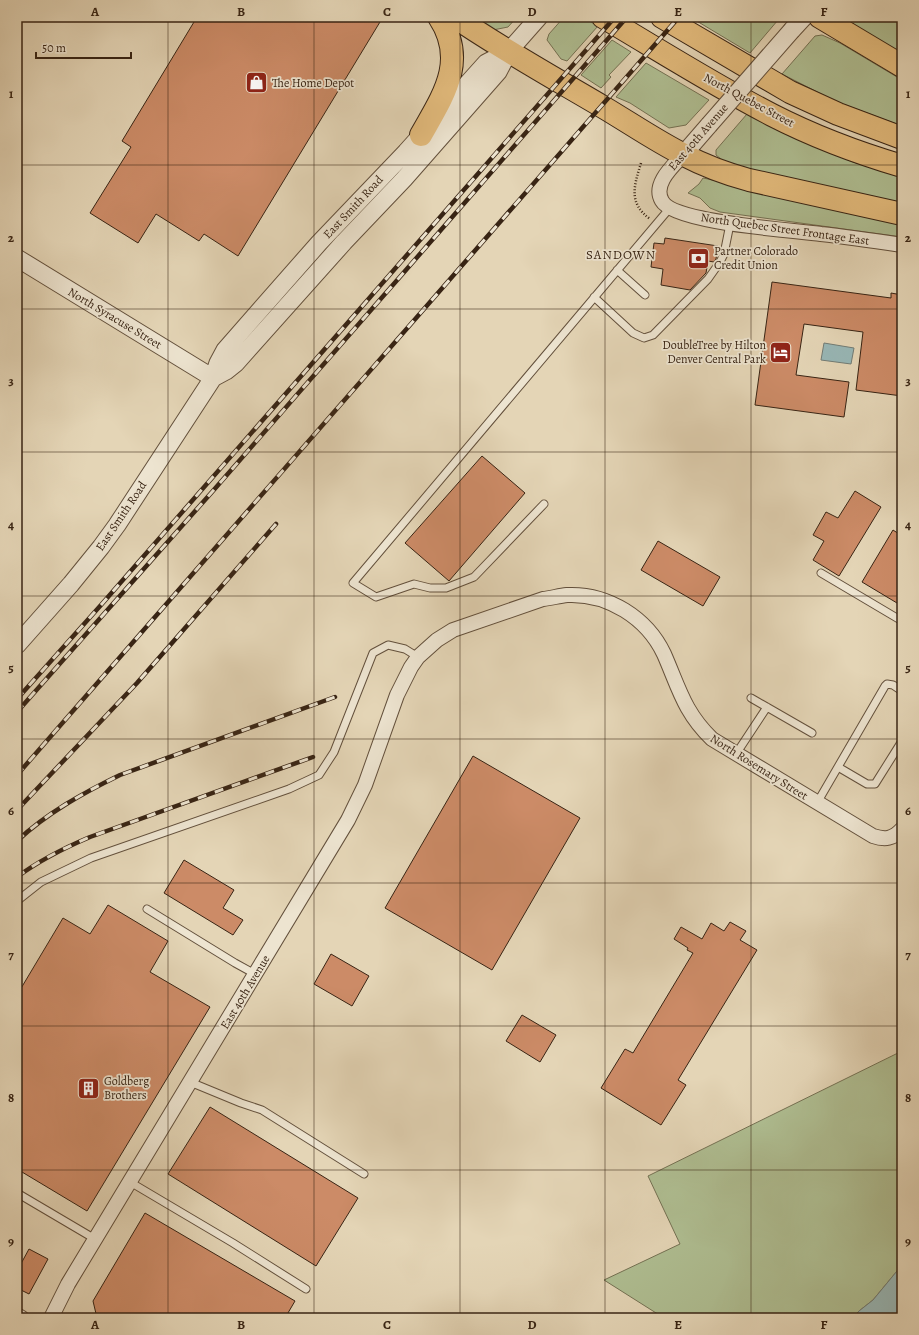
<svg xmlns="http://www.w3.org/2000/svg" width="919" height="1335" font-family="Alegreya,serif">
<rect width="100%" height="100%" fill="#e4d5b6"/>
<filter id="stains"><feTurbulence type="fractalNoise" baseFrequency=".005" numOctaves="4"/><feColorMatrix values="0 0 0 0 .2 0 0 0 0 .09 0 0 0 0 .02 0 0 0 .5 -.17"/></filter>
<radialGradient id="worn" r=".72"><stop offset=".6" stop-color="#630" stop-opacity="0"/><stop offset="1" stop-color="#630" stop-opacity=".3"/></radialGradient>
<path fill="#afbe92" stroke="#747153" d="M475,17H517L508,27L493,30Z
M564,17H582L598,26L567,61L561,59L547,40L549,34Z
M690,17H778V20L750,53Z
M843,17H902V54L845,19Z
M822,35L840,43L902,80V126L835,101L782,74L815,36Z
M612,40L631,52L609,75L611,77L601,88L581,75Z
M646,63L709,100L686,125L669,128L630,103L616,97Z
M747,114L819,148L853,162L902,177V204L736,168L726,163L716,155V150Z
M703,178L902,219V237L720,212L710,208L700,198L688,193L699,184Z
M902,1051V1265L873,1300L859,1311L852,1318H664L604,1280L680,1244L648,1176Z"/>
<path fill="#98b7b6" stroke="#727c75" d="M824,343L854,348L851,364L821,360Z
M902,1265V1314L898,1318H852L859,1311L873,1300Z"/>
<path fill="#cc8b67" stroke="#382414" d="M197,17H383L238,256L204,234L199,241L156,214L138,243L90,213L131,147L122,141Z
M665,238L718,246L716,259L714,262L708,261L706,273L690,290L661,285L663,269L651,267L654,243L664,244Z
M772,282L891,298V293L902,295V396L856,390L863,332L804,324L796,375L849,382L844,417L755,405Z
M482,456L525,493L449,581L405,543Z
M855,491L881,507L839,576L813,560L824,541L813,535L826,512L838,518Z
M893,530L902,536V606L862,582Z
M658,541L720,577L703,606L641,570Z
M473,756L580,818L492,970L385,908Z
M184,860L234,890L223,908L243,920L233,935L164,893Z
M108,905L168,941L150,972L210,1007L87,1211L17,1169V995L63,918L90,934Z
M730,922L746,931L740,940L757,950L678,1080L686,1085L661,1125L601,1088L625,1049L633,1053L693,953L687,950L688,948L674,939L681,927L702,939L711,923L724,931Z
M331,954L369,976L352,1006L314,984Z
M522,1015L556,1035L540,1062L506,1041Z
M210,1107L358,1198L316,1266L168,1174Z
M145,1213L295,1301L285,1318H97L93,1301Z
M29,1249L48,1259L29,1294L17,1288V1271Z"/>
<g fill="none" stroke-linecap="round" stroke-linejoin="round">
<defs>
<path id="service" d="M617,270L645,295
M594,297L633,333L644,338L653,335L708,279L720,262L724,254L730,224
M544,504L474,577L446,588H430L414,584L376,597L353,583L669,209
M821,573L902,621
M751,698L812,733
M736,754L767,707
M838,767L867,784H875L902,741
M817,803L885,686L887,684L893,685L902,691
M17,901L41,882L91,858L289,789L319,775L334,752L373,653L388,645L405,649L418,657
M147,909L235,963L255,974
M190,1082L241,1103L262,1110L364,1174
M130,1182L233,1243L306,1289
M17,1193L95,1239"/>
<path id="minor" d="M683,155C673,166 652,184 662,201C674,223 793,230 821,234C848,237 875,241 902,245
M17,1315L22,1318
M51,1318L68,1284L348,820L365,785L397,695L411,667L418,657L437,640L453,630L543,599C551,598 559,596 567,595C608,593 647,618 664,654C679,688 684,712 712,739L873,836C885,840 893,839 902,829"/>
<path id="tertiary" d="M792,30L804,17
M683,155L709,125
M17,258L213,378
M213,378L226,371L236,363L344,242L404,179L498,72L509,51L539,17
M17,645L71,584L101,547L117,525L213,378L218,363L225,350L319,243L406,152L486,63L509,51"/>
<path id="primary" d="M455,17C503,50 554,78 603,107C630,123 656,141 684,155C705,166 727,174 749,180L902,214
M603,17C659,50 714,85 772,115C813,136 858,153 902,166
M662,17L790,92L838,114L902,138
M820,17L902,66
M421,135C443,96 468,61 439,17"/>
</defs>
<use href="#service" stroke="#63503c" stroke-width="9"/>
<use href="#minor" stroke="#63503c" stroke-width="16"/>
<use href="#tertiary" stroke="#63503c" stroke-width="19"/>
<use href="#primary" stroke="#382414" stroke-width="24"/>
<path stroke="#382414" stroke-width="2.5" stroke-dasharray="1 2" stroke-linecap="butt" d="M641,163C634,186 628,203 650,219"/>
<use href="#service" stroke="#ede4d0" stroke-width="7"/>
<use href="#minor" stroke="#ede4d0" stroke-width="14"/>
<use href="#tertiary" stroke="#ede4d0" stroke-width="17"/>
<use href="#primary" stroke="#e2ba7b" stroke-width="22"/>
<defs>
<path id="rail" d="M17,699L101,605L615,17
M17,712L212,492L627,17
M17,775L679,17
M17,810L137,683L276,524
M17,841C47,813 83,793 120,775L335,697
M17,877C40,860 64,848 90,837L313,757"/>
</defs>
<use href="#rail" stroke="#382414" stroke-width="4.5"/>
<use href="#rail" stroke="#ede4d0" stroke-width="3" stroke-dasharray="9" stroke-linecap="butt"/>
<defs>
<path id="tertiary-bridge" d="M709,125L792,30"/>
</defs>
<use href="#tertiary-bridge" stroke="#63503c" stroke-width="19" stroke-linecap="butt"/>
<use href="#tertiary-bridge" stroke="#ede4d0" stroke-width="17"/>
</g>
<path fill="none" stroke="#382414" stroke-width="1" stroke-opacity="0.55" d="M168,17V1318M314,17V1318M460,17V1318M605,17V1318M751,17V1318M17,165H902M17,309H902M17,452H902M17,596H902M17,739H902M17,883H902M17,1026H902M17,1170H902"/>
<defs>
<symbol id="shop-square" viewBox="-11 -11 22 22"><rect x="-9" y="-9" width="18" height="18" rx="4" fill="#8f2418" stroke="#ede4d0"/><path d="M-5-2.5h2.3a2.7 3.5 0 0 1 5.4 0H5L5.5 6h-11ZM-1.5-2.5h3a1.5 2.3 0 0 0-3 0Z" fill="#fff"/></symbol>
<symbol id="bank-square" viewBox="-11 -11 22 22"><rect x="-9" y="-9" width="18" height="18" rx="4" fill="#8f2418" stroke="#ede4d0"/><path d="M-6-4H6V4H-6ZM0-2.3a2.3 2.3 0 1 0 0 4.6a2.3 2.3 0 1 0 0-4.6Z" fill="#fff"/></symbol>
<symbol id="hotel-square" viewBox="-11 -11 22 22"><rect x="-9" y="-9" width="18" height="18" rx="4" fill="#8f2418" stroke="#ede4d0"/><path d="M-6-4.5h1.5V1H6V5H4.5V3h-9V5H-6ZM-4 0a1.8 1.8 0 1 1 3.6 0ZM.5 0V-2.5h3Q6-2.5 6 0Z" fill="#fff"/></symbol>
<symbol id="building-square" viewBox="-11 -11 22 22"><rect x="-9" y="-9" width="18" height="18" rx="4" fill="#8f2418" stroke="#ede4d0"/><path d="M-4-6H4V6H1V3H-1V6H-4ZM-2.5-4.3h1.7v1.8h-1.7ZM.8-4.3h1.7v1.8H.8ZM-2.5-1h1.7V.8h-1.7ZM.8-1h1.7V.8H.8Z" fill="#fff"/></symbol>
</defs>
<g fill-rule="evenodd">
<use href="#shop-square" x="244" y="70" width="25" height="25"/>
<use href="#bank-square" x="686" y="246" width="25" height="25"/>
<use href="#hotel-square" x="768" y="340" width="25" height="25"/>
<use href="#building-square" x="76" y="1076" width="25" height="25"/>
</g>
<g text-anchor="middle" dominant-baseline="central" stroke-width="3.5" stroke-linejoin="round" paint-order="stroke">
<g font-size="12" fill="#382414" stroke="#ede4d0" text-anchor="start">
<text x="272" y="83">The Home Depot</text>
<text x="714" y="251">Partner Colorado<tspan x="714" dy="14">Credit Union</tspan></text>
<text x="766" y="345" text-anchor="end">DoubleTree by Hilton<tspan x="766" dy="14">Denver Central Park</tspan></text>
<text x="104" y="1081">Goldberg<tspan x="104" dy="14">Brothers</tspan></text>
</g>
<g font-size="12" fill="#382414" stroke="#ede4d0">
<text transform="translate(749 100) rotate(28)">North Quebec Street</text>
<text transform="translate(698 137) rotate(-49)">East 40th Avenue</text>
<text transform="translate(353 207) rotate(-47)">East Smith Road</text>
<text transform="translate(785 229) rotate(8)">North Quebec Street Frontage East</text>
<text transform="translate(115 318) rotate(31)">North Syracuse Street</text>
<text transform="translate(121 516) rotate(-56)">East Smith Road</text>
<text transform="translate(759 767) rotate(32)">North Rosemary Street</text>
<text transform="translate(245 992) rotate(-59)">East 40th Avenue</text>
</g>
<g font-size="13" letter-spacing="1" fill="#382414" stroke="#ede4d0">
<text x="621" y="254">SANDOWN</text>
</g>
</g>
<rect width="919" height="1335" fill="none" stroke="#e4d5b6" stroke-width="44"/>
<path d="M36 52v6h95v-6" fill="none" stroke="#382414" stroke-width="2"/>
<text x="42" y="52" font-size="12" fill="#382414" stroke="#ede4d0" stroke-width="3" paint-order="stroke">50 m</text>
<rect x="22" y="22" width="875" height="1291" fill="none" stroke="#382414" stroke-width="1.5"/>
<g font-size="13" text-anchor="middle" font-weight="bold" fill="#382414">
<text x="95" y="16">A</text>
<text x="241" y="16">B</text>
<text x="387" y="16">C</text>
<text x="532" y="16">D</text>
<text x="678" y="16">E</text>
<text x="824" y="16">F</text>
<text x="11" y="98">1</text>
<text x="908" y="98">1</text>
<text x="11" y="242">2</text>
<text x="908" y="242">2</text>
<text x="11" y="385">3</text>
<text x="908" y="385">3</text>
<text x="11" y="529">4</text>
<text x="908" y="529">4</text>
<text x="11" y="672">5</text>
<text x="908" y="672">5</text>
<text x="11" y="815">6</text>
<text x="908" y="815">6</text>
<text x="11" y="959">7</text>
<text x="908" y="959">7</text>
<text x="11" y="1102">8</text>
<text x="908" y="1102">8</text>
<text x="11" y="1246">9</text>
<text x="908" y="1246">9</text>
<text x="95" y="1329">A</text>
<text x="241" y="1329">B</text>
<text x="387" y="1329">C</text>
<text x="532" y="1329">D</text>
<text x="678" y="1329">E</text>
<text x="824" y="1329">F</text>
</g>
<rect width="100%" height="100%" filter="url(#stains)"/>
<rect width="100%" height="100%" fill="url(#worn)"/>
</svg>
